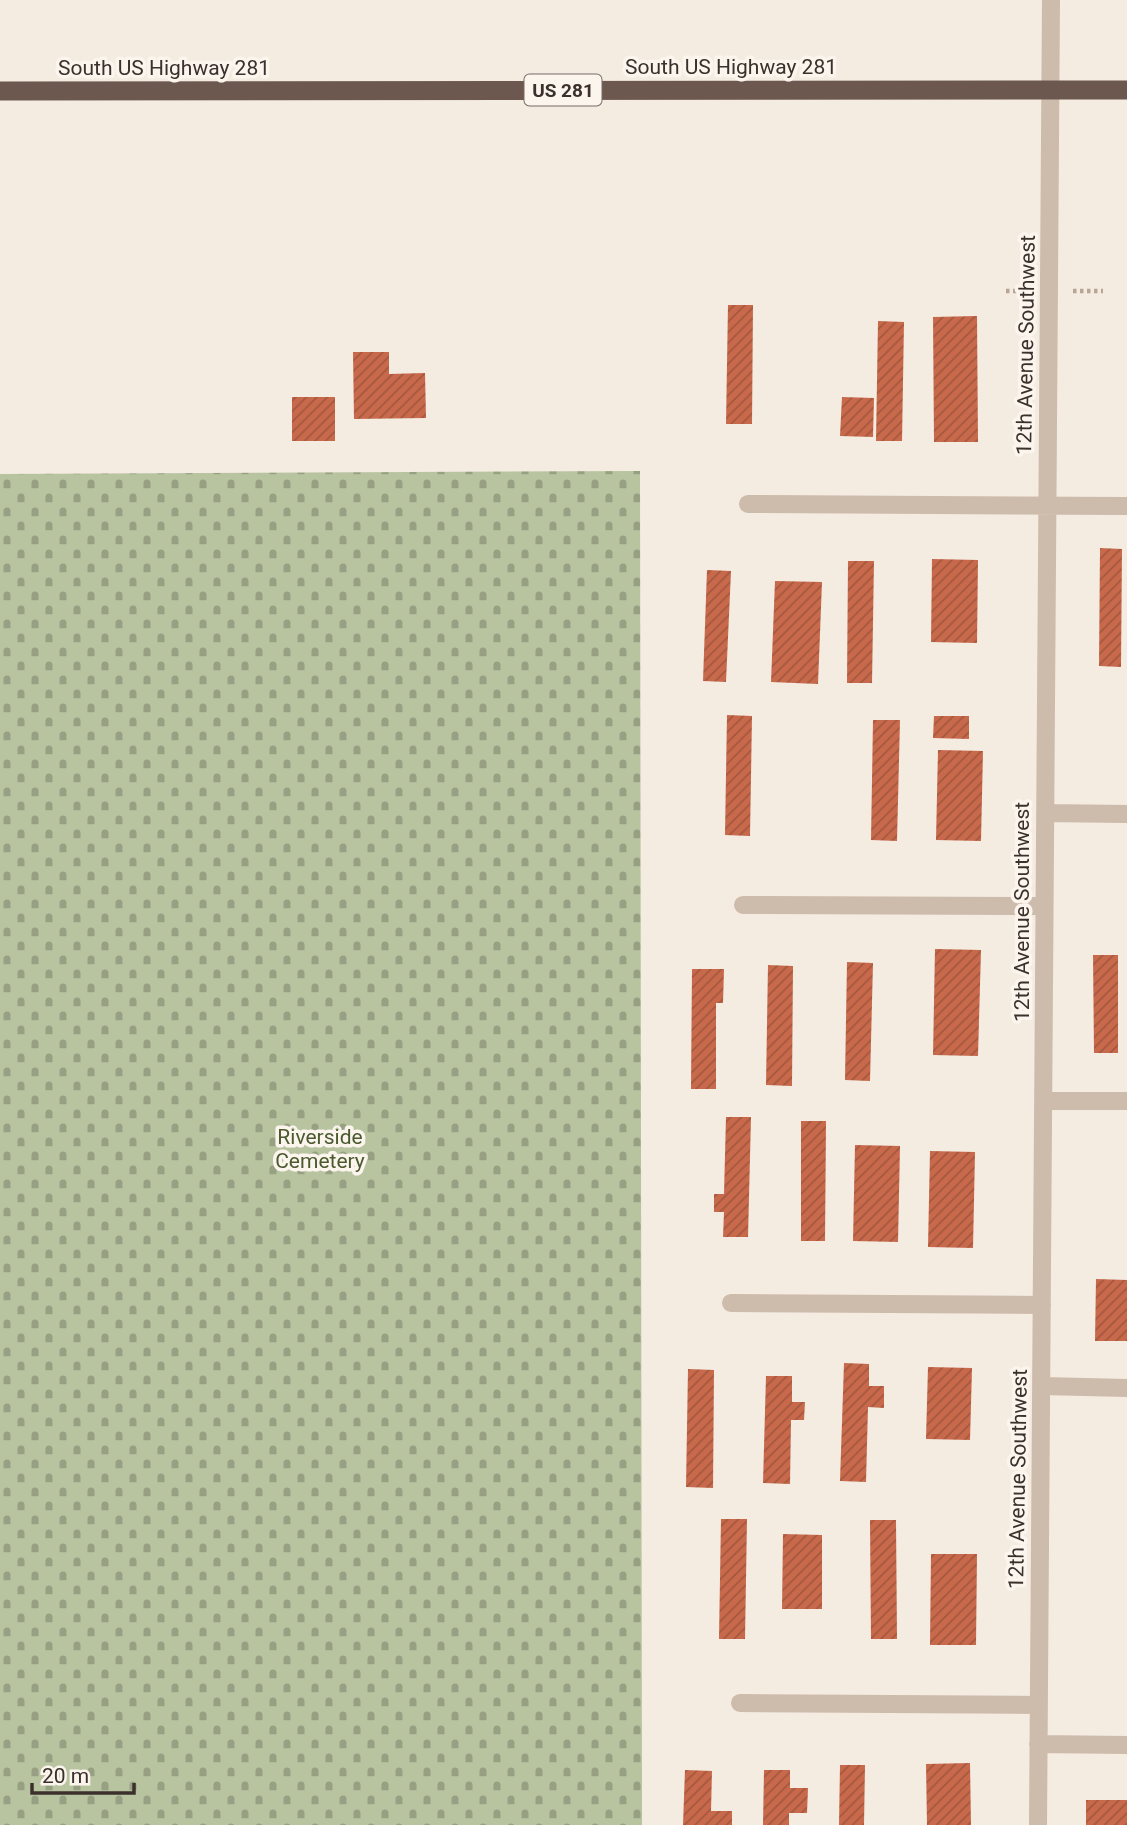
<svg xmlns="http://www.w3.org/2000/svg" width="1127" height="1825" font-family="Roboto,sans-serif">
<defs>
<pattern id="cemetery-stones" width="16" height="16" patternUnits="userSpaceOnUse" patternTransform="scale(1.75)"><rect width="16" height="16" fill="#b8c4a0"/><path d="M2 7V4a2 2 0 0 1 4 0v3zM10 15v-3a2 2 0 0 1 4 0v3z" fill="#97a083"/></pattern>
<pattern id="building-hatch" width="6" height="6" patternUnits="userSpaceOnUse" patternTransform="scale(1.75)"><rect width="6" height="6" fill="#c8694b"/><path d="M-1 1l2-2M0 6l6-6M5 7l2-2" fill="none" stroke="#a4573f"/></pattern>
</defs>
<rect width="100%" height="100%" fill="#f4ebe1"/>
<path fill="url(#cemetery-stones)" d="M640,471L642,1825H0V474Z"/>
<path fill="url(#building-hatch)" d="M728,305H753L752,424H726Z
M977,316L978,442H934L933,317Z
M878,321L904,322L902,441H876Z
M353,352H389V374L425,373L426,418L354,419Z
M292,397H335V441H292Z
M842,397L874,398L873,437L840,436Z
M1100,548L1122,549L1121,667L1099,666Z
M932,559L978,560L977,643L931,642Z
M848,561H874L872,683H847Z
M707,570L731,571L726,682L703,681Z
M775,581L822,582L818,684L771,682Z
M727,715L752,716L750,836L725,835Z
M934,716H969V739L933,738Z
M873,720H900L897,841L871,840Z
M938,750L983,751L981,841L936,840Z
M935,949L981,950L978,1056L933,1055Z
M1093,955H1118V1053H1094Z
M847,962L873,963L870,1081L845,1080Z
M768,965L793,966L792,1086L766,1085Z
M692,969H724L723,1003H716V1089H691Z
M726,1117H751L748,1237H723L724,1212H714V1194H724Z
M801,1121H826L825,1241H801Z
M855,1145L900,1146L898,1242L853,1241Z
M930,1151L975,1152L973,1248L928,1247Z
M1096,1279L1127,1280V1341H1095Z
M844,1363L869,1364V1386H884V1408L868,1407L866,1482L840,1481Z
M928,1367L972,1368L970,1440L926,1439Z
M688,1369L714,1370L713,1488L686,1487Z
M766,1376H792V1402H805L804,1420H791L790,1484L763,1483Z
M721,1519H747L745,1639H719Z
M870,1520H896L897,1639H871Z
M783,1534L822,1535V1609H782Z
M931,1554H977L976,1645H930Z
M970,1763L971,1825H927L926,1764Z
M840,1765H865L864,1825H839Z
M685,1770L712,1771L711,1811H732V1825H683Z
M764,1770H790V1788H808L807,1813H789V1825H763Z
M1086,1800H1127V1825H1086Z"/>
<g fill="none" stroke-linecap="round" stroke-linejoin="round">
<path stroke="#b9a596" stroke-width="4.5" stroke-dasharray="3.5 3.5" stroke-linecap="butt" d="M1006,291H1026
M1073,291H1103"/>
<path stroke="#cdbbac" stroke-width="18" d="M748,504L1127,506
M1045,813L1127,814
M743,905L1044,906
M1044,1101H1127
M731,1303L1042,1305
M1042,1386L1127,1388
M740,1703L1038,1705
M1038,1744L1127,1745
M1038,1825L1051,0"/>
<path stroke="#6c584f" stroke-width="19" d="M0,91L1127,90"/>
</g>
<g text-anchor="middle" dominant-baseline="central" stroke-width="7" stroke-linejoin="round" paint-order="stroke">
<rect fill="#fbf5ee" stroke="#756b66" stroke-width="2" x="524.5" y="74.5" width="77" height="31" rx="5"/>
<g font-size="19" font-weight="bold" fill="#3b302b">
<text x="563" y="90">US 281</text>
</g>
<g font-size="21" fill="#3b302b" stroke="#fbf5ee">
<text x="731" y="67">South US Highway 281</text>
<text x="164" y="68">South US Highway 281</text>
<text transform="translate(1026 345) rotate(-89)">12th Avenue Southwest</text>
<text transform="translate(1022 912) rotate(-90)">12th Avenue Southwest</text>
<text transform="translate(1018 1479) rotate(-89)">12th Avenue Southwest</text>
</g>
<g font-size="21" fill="#4a5a2e" stroke="#fbf5ee">
<text x="320" y="1137">Riverside<tspan x="320" dy="24">Cemetery</tspan></text>
</g>
</g>
<path d="M32 1783v10h102v-10" fill="none" stroke="#3b302b" stroke-width="3.5"/>
<text x="42" y="1783" font-size="21" fill="#3b302b" stroke="#fbf5ee" stroke-width="5" paint-order="stroke">20 m</text>
</svg>
